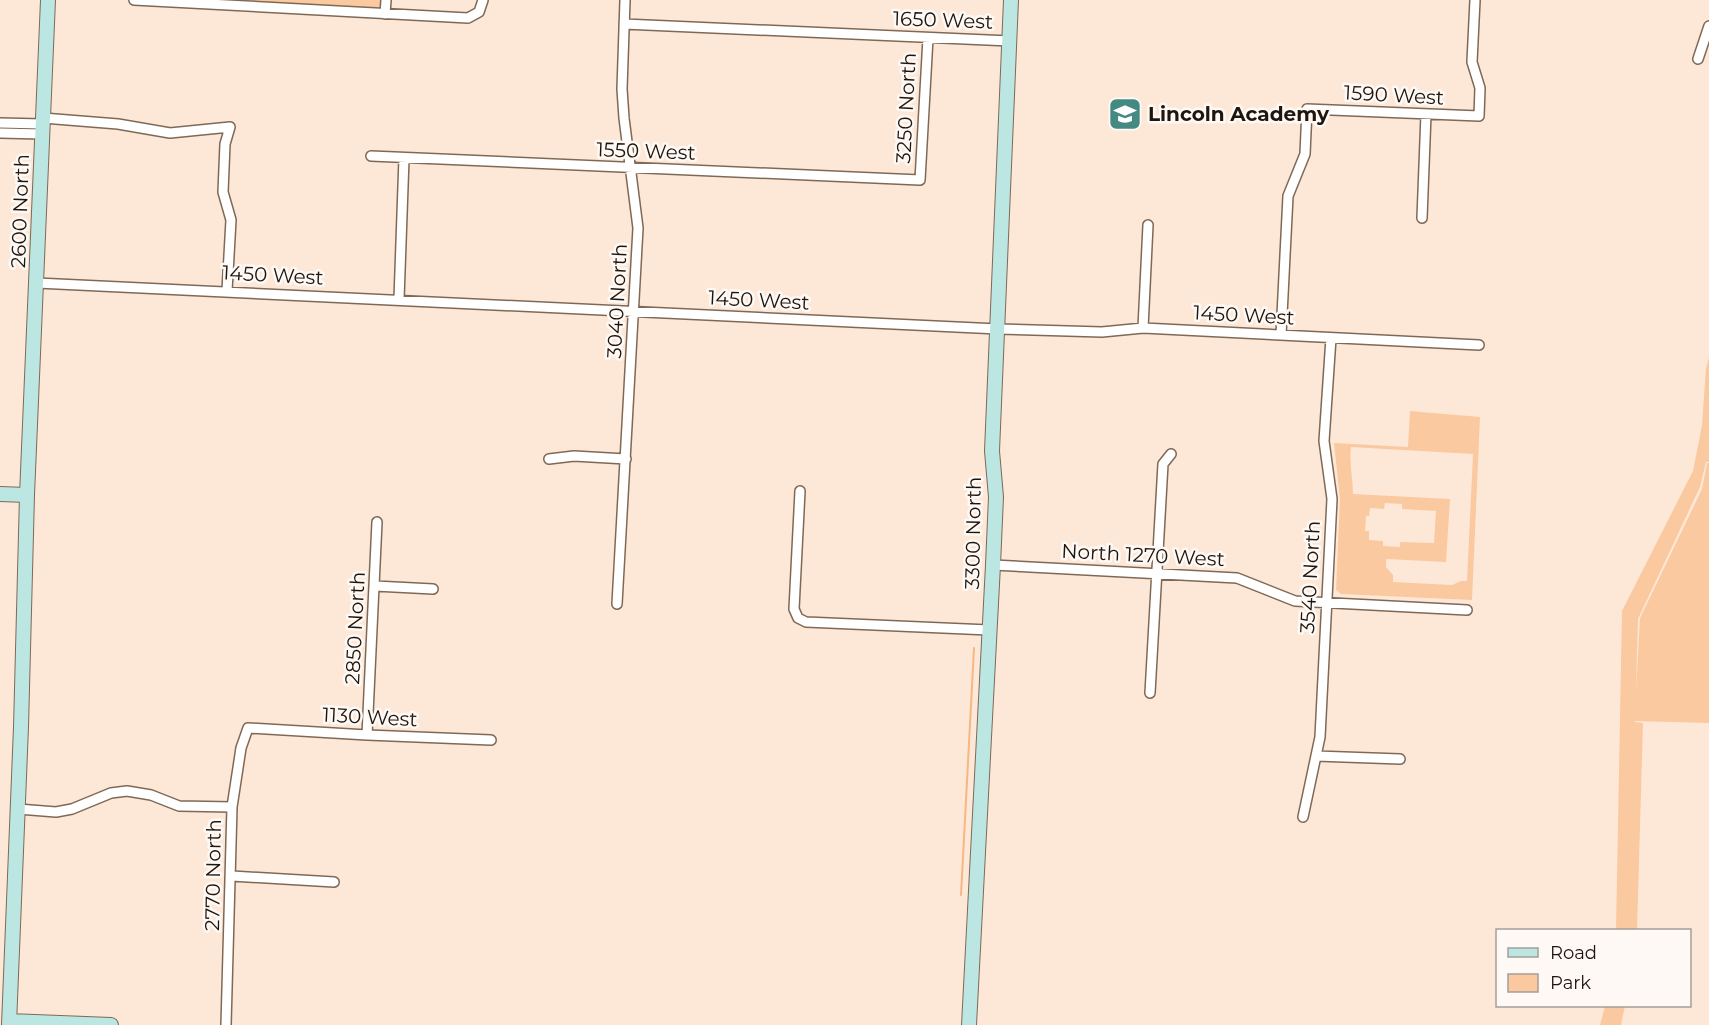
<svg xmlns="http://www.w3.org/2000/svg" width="1709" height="1025" font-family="Montserrat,sans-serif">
<rect width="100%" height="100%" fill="#fde8d8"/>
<path fill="#fac9a0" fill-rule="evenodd" d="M231,0H381L379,7L377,8Z
M1709,358V462H1706L1700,487L1638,619L1636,691L1640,618L1702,489L1707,463H1709V723L1635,721V722L1643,723L1637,930H1616L1622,611L1693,471L1702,425L1706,368Z
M1410,411L1480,417L1472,600L1341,594L1336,590L1340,499L1334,443L1408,447ZM1351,447L1473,454L1467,581H1461L1452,585L1393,582V575L1386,567V559L1446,562L1450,499L1353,494C1353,479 1349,462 1351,447ZM1385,503L1402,504V509L1436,511L1434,543L1400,542V547L1383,546V541L1369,540V531H1365L1366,516H1369L1370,508L1384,509Z
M1605,1006H1625L1621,1025H1600Z"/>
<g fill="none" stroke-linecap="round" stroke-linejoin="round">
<path stroke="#f6b782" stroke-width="2" d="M961,895L974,648"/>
<defs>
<path id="street" d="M134,0L468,18L479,12L483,0
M385,14L386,0
M624,24L1010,41
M1698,59L1709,26
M43,118L118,124L170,133L230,127L225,144L223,192L231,220L227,291
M0,123L42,124
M0,133L42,134
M371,156L920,180L928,38
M1422,218L1426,114
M37,283L998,329L1102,332L1143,328L1479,345
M399,299L404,158
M1143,328L1148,225
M1281,335L1288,196L1305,154L1307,109L1479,116L1480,88L1472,62L1475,0
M549,459L574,456L626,459
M800,491L794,609L798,618L806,622L989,630
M993,565L1237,578L1295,601L1467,610
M375,586L433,589
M617,604L638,228L624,118L622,89L625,0
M1150,693L1163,464L1171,454
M367,735L377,522
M1316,756L1400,759
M18,809L56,812L72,809L111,793L127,791L151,795L179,806L232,807
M1303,817L1320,737L1332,499L1324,441L1331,338
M232,876L334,882
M226,1025L232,807L241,748L248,728L367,735L491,740"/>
<path id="secondary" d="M0,494L27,495
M9,1021L111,1025
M9,1025L21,727L27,495L48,0
M969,1025L993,565L996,497L992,451L1011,0"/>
</defs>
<use href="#street" stroke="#7f6956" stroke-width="12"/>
<use href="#secondary" stroke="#7f6956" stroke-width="16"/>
<use href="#street" stroke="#fff" stroke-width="9"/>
<use href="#secondary" stroke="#bbe6e2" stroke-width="14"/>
</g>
<defs>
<symbol id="school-square" viewBox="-11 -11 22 22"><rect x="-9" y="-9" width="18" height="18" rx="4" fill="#448a82" stroke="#fef9f5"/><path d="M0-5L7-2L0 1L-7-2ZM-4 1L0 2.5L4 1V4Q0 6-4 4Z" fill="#fff"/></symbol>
</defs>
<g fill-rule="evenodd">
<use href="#school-square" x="1106" y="95" width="38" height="38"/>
</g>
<g text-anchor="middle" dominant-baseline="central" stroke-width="5" stroke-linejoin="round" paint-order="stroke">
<g font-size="20" fill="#1e150e" stroke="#fef9f5">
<text transform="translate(943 20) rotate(2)">1650 West</text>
<text transform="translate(1394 95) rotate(3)">1590 West</text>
<text transform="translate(906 108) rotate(-87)">3250 North</text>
<text transform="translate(646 151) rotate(2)">1550 West</text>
<text transform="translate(20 211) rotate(-88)">2600 North</text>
<text transform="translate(273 275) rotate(3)">1450 West</text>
<text transform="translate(759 300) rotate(3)">1450 West</text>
<text transform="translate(617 301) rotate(-87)">3040 North</text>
<text transform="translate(1244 315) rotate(3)">1450 West</text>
<text transform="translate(973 533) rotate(-89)">3300 North</text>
<text transform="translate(1143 555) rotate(3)">North 1270 West</text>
<text transform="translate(1310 577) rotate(-87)">3540 North</text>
<text transform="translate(355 628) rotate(-87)">2850 North</text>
<text transform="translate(370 717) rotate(3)">1130 West</text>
<text transform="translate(213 875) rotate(-89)">2770 North</text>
</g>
<g font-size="20" font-weight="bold" fill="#1e150e" stroke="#fef9f5" text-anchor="start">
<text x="1148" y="114">Lincoln Academy</text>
</g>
</g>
<rect x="1496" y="929" width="195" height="78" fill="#fef9f5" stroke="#a49e99" stroke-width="1.5"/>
<rect x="1508" y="948" width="30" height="9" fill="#bbe6e2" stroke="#a49e99" stroke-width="1.5"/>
<text x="1550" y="959" font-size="18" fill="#1e150e">Road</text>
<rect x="1508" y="974" width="30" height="18" fill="#fac9a0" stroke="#a49e99" stroke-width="1.5"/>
<text x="1550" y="989" font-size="18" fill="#1e150e">Park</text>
</svg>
